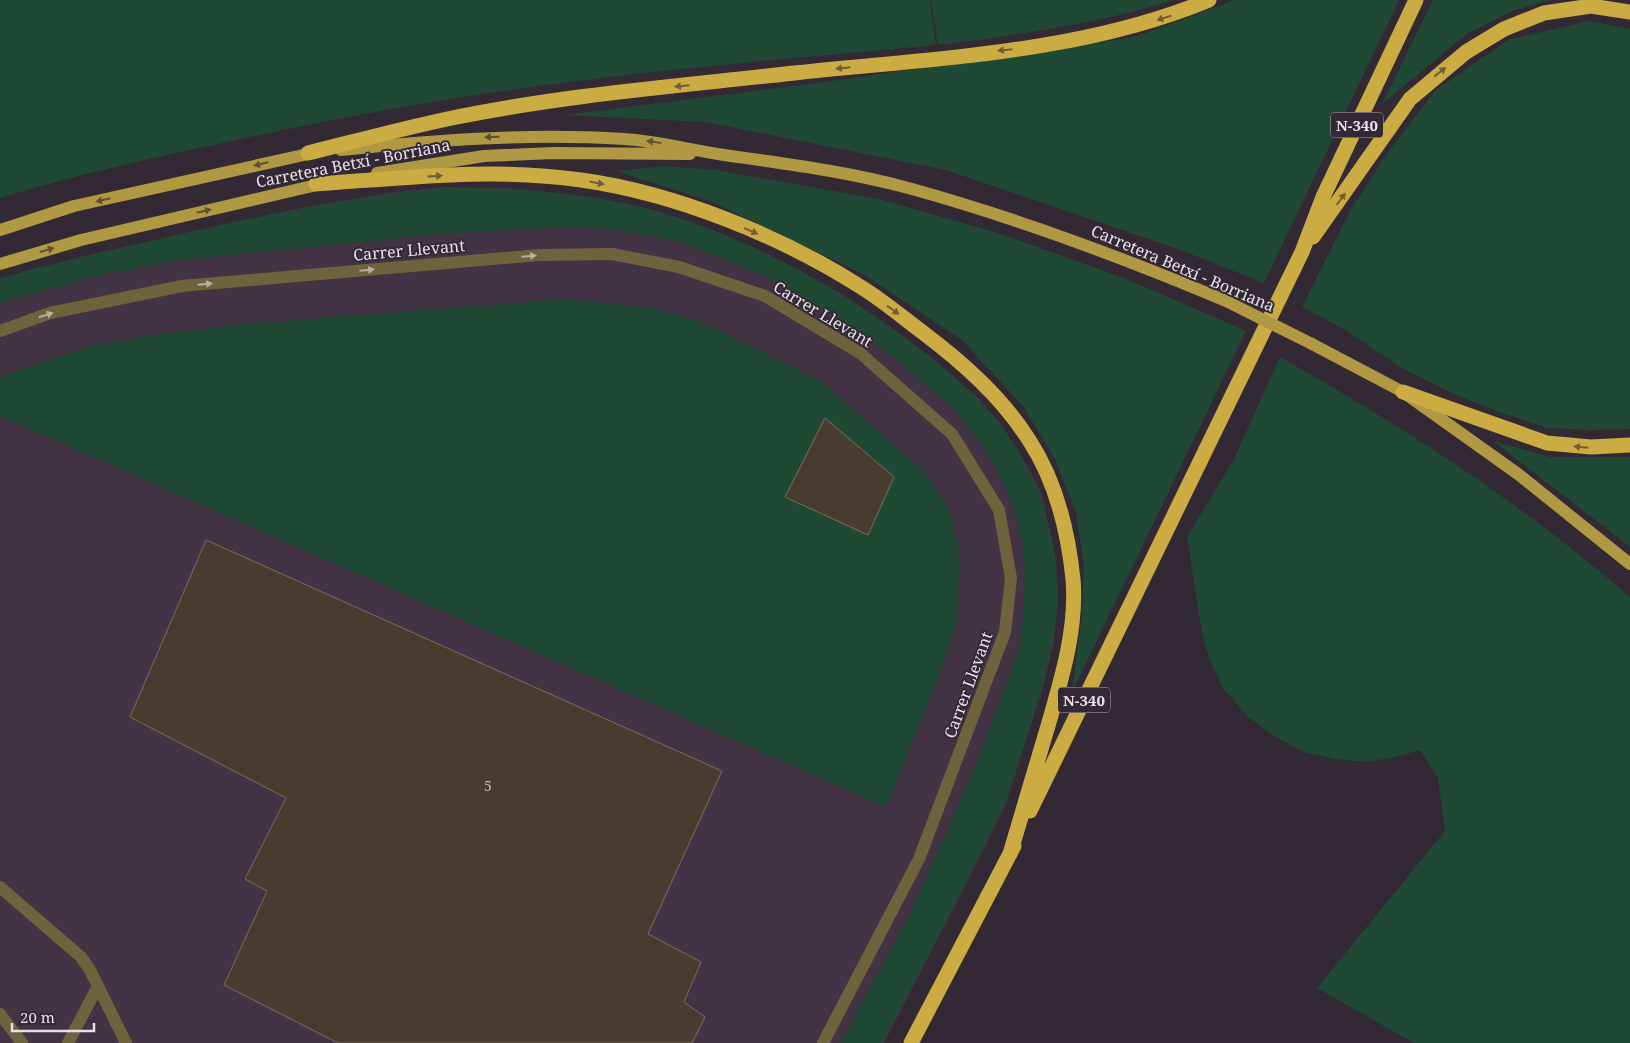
<svg xmlns="http://www.w3.org/2000/svg" width="1630" height="1043" font-family="'Noto Serif',serif">
<rect width="100%" height="100%" fill="#332935"/>
<path fill="#423445" d="M443,187L509,188L592,197L657,211L704,228L771,257L842,294L928,355L978,398L1002,426L1031,472L1042,495L1056,561L1058,600L1054,642L1043,687L1006,803L987,843L884,1043H0V278L92,254L306,207L387,193Z"/>
<path fill="#204935" d="M0,0H930L936,45C782,59 628,72 476,95C395,107 316,123 236,140C157,157 78,174 0,198Z
M931,0H1175C1095,24 1020,35 938,45Z
M1235,0H1399L1264,283L1178,249L946,170L705,122L566,115L818,83L1135,37Z
M1433,0H1550L1512,11L1467,34L1382,104Z
M1589,21L1630,29V429L1589,430L1548,428L1499,412L1456,395L1402,368L1344,329L1302,307L1350,211L1386,155L1435,91L1508,40Z
M664,166L716,170L879,199L998,233L1124,278L1246,331L1072,692L1082,615L1084,567L1076,513L1055,459L1023,406L962,340L863,274L713,202L616,171Z
M444,188C516,188 586,192 656,211C757,239 865,302 945,369C966,388 988,406 1004,429C1039,479 1059,538 1057,599C1057,641 1044,681 1032,720C1023,748 1015,779 1003,806C966,886 923,965 882,1043H841L912,910L977,763L1020,647L1024,610L1025,570L1022,541L1013,506L996,467L975,435L951,406L887,352L831,313L759,273L677,241L611,229L574,227L454,233L181,260L96,276L0,303V279L29,270C166,238 304,201 444,188Z
M570,299L651,308L700,321L819,380L924,471L950,511L959,551L958,617L944,662L886,807L0,416V377L87,347L160,334L245,324Z
M1280,357C1404,427 1523,504 1630,597V1043H1414L1317,988L1445,831L1438,778L1420,750L1395,757L1366,762L1336,759L1304,752L1274,736L1248,717L1223,688L1209,658L1202,632L1187,537L1234,459Z
M1493,441L1550,457H1630V547Z"/>
<path fill="#483c30" stroke="#796c5e" d="M825,418L894,477L868,535L785,497Z
M206,540L722,771L648,934L701,962L684,1002L705,1017L692,1043H338L224,985L267,891L245,879L286,798L130,717Z"/>
<g fill="none" stroke-linecap="round" stroke-linejoin="round">
<path stroke="#6f633d" stroke-width="12" d="M0,331L50,313L182,286L540,255L612,254L679,267L765,296L860,353L952,434L999,510L1011,578L1005,632L919,859L823,1043
M0,887L81,957L90,970L126,1043
M0,1014L22,1043
M68,1043L98,986"/>
<path stroke="#b19842" stroke-width="12" d="M341,150C436,140 529,133 624,139C658,141 690,150 724,155C787,164 851,172 912,189C1020,219 1124,258 1226,301
M377,173L484,156L553,153L690,154
M0,230L74,206L317,152
M0,264L81,240L325,183
M1312,344L1403,392L1518,474L1630,564"/>
<path stroke="#cbac42" stroke-width="15" d="M308,153C356,141 404,128 452,118C564,95 680,86 794,73C932,58 1079,54 1209,0
M316,184C404,178 493,167 581,180C675,193 781,236 861,287C882,300 901,316 921,331C962,362 1001,396 1029,440C1056,481 1068,531 1073,579C1077,626 1063,674 1050,719C1037,764 1023,809 1010,854
M1313,237L1410,99L1466,52L1504,29L1544,13L1591,6L1630,12
M1403,392L1547,443L1591,447L1630,445
M1030,811L1302,252L1323,197L1416,0
M911,1043L1014,846"/>
<path stroke="#b19842" stroke-width="12" d="M1226,301L1312,344"/>
</g>
<defs><path id="oneway-solid" d="M-6-.8H1V-3.2L6.5 0L1 3.2V.8H-6Z" transform="scale(1.25)"/></defs>
<g fill="#705d3a">
<use href="#oneway-solid" transform="translate(1164 18) rotate(162)"/>
<use href="#oneway-solid" transform="translate(1005 50) rotate(174)"/>
<use href="#oneway-solid" transform="translate(843 68) rotate(174)"/>
<use href="#oneway-solid" transform="translate(1440 72) rotate(-38)"/>
<use href="#oneway-solid" transform="translate(682 86) rotate(174)"/>
<use href="#oneway-solid" transform="translate(435 176) rotate(-3)"/>
<use href="#oneway-solid" transform="translate(597 183) rotate(11)"/>
<use href="#oneway-solid" transform="translate(1341 199) rotate(-54)"/>
<use href="#oneway-solid" transform="translate(751 231) rotate(23)"/>
<use href="#oneway-solid" transform="translate(893 310) rotate(36)"/>
<use href="#oneway-solid" transform="translate(1581 447) rotate(-175)"/>
</g>
<g fill="#5f503a">
<use href="#oneway-solid" transform="translate(492 137) rotate(178)"/>
<use href="#oneway-solid" transform="translate(654 142) rotate(-172)"/>
<use href="#oneway-solid" transform="translate(261 164) rotate(167)"/>
<use href="#oneway-solid" transform="translate(103 200) rotate(167)"/>
<use href="#oneway-solid" transform="translate(204 211) rotate(-13)"/>
<use href="#oneway-solid" transform="translate(47 250) rotate(-16)"/>
</g>
<g fill="#b7aea4">
<use href="#oneway-solid" transform="translate(529 256) rotate(-5)"/>
<use href="#oneway-solid" transform="translate(367 270) rotate(-5)"/>
<use href="#oneway-solid" transform="translate(205 284) rotate(-5)"/>
<use href="#oneway-solid" transform="translate(46 315) rotate(-18)"/>
</g>
<g text-anchor="middle" dominant-baseline="central" stroke-width="4" stroke-linejoin="round" paint-order="stroke">
<g font-size="14" fill="#bfb7bb">
<text x="488" y="785">5</text>
</g>
<g fill="#332935" stroke="#b1a9b3" stroke-width="1">
<rect x="1331" y="112.5" width="52" height="25" rx="4"/>
<rect x="1058" y="687.5" width="52" height="25" rx="4"/>
</g>
<g font-size="15" font-weight="bold" fill="#e7e0e9">
<text x="1357" y="125">N-340</text>
<text x="1084" y="700">N-340</text>
</g>
<g font-size="16" fill="#e7e0e9" stroke="#332935">
<text transform="translate(353 163) rotate(-11)">Carretera Betxí - Borriana</text>
<text transform="translate(409 250) rotate(-5)">Carrer Llevant</text>
<text transform="translate(1183 268) rotate(23)">Carretera Betxí - Borriana</text>
<text transform="translate(823 314) rotate(31)">Carrer Llevant</text>
<text transform="translate(968 685) rotate(-70)">Carrer Llevant</text>
</g>
</g>
<path d="M12 1023v8h82v-8" fill="none" stroke="#e7e0e9" stroke-width="2.5"/>
<text x="20" y="1023" font-size="15" fill="#e7e0e9" stroke="#332935" stroke-width="4" paint-order="stroke">20 m</text>
</svg>
